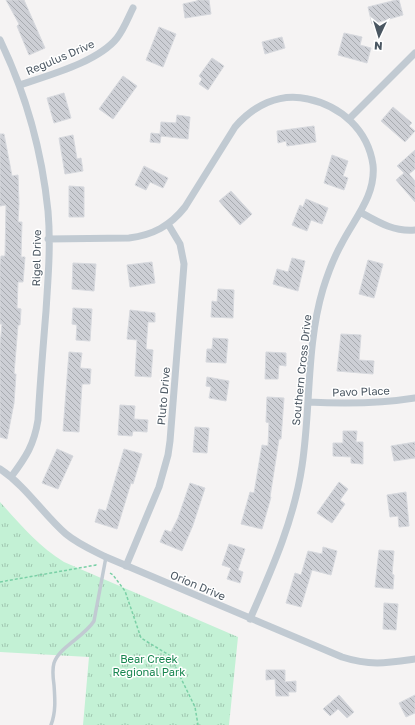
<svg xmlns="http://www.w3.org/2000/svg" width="415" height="725" font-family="'Golos Text',sans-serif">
<defs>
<pattern id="park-tufts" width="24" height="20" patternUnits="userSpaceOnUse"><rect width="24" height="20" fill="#c3f1d5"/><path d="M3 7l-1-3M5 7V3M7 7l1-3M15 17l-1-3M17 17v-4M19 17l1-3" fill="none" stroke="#a0c6b0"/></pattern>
<pattern id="building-back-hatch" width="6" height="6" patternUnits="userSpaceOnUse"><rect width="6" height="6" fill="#cdcfd5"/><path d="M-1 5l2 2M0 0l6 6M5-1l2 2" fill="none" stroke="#a8abb0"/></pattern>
</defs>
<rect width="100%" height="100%" fill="#f5f3f3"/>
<path fill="url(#park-tufts)" d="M0,502C20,524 38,546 64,562L238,637L229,725H83L89,657L0,652Z"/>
<path fill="url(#building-back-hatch)" stroke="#d7d9de" d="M6,0H24L45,48L29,55L17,26L19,24Z
M197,0H209L211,14L185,18L183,4L197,1Z
M396,0H399L403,15L372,24L368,7Z
M159,27L176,34L163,67L146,60Z
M344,33L362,37L360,45L371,48L367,63L338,55Z
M282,37L285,48L265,54L262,42Z
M212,58L224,66L208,90L199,84L202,79L199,76Z
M123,76L137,86L113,119L99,109Z
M64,93L71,118L54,123L47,98Z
M393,107L412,123L409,126L415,131L405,142L381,121Z
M177,115L190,117L188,139L161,136L160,143L150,142L151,133L160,134L161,122L176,123Z
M314,126L316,142L287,146L286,141L278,143L277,131Z
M0,134H4L12,176L18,175L19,204L18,222H22L21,257H25L23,282H18L17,308L21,309L20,325H18L14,374H16L14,403L7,439L0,437V345L2,324H0V266L1,256H5L6,205L0,206Z
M73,135L77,159L81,158L83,171L65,174L59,138Z
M415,150V169L409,174L415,181V202L396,180L404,173L397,166Z
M332,155L348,161L343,176L348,178L344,190L324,183Z
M144,166L168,178L163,188L150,182L146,190L135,185Z
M69,186L84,187V217H69Z
M231,191L252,214L240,225L219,201Z
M306,199L328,208L322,224L311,220L307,231L292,225L300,205L303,207Z
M292,258L305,261L298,291L273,284L277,269L288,272Z
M368,260L383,264L374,298L359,294Z
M152,262L155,283L130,287L127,265Z
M73,263L96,264L94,291L72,289Z
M218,289L234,290L233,318L211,317L212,301L217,302Z
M73,308L92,309L90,341L76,340L77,325L72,324Z
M130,310L155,313V322H148L146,349L153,350L151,377L135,376L137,340L127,339Z
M341,334L361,335L359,360L374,361L373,374L337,371Z
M213,338L228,339L226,363L206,362L207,349H212Z
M69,352L82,353L80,368L91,369L90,384H82L79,432L63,431Z
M266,352L286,353V366L279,365L278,379H265Z
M207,377L229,381L226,401L209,398L211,387L206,386Z
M267,397L284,398L281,439H279L270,497H271L262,529L241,524L250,492L254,493L262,445L268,446L269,423L266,422Z
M120,405L135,406L134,419L148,420L147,432L133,431L132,436L118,435Z
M195,427L209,428L207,453L193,452Z
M343,431H357L356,442H363V464L351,463V457L333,456V443H343Z
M415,442V458L394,461L391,446Z
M57,449L73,456L58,489L42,483Z
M124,449L142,454L133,484L131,483L117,529L95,522L99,509L106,511Z
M339,482L348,489L340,500L345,504L332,523L317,513Z
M190,483L205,488L193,525L182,551L160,542L165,530L171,532L178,518Z
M406,492L409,526L399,527L398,516L390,517L387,495Z
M229,544L245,549L238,570L243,572L240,583L227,579L231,568L222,565Z
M323,547L337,551L331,575L312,570L301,607L286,603L295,573L301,575L308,551L322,554Z
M379,550L394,551L392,574L394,575L393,589L375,587Z
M384,603L398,604L396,630L383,629Z
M266,670H285V682L296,681V692H288L289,696H276L275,679L266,680Z
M339,695L354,712L347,718L338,709L330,716L323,709Z
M415,695V713L406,717L399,703Z"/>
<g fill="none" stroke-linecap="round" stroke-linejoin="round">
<path stroke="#7ad0a6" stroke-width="1.5" stroke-dasharray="3 2" stroke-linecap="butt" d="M110,573L113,575L125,591L141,638L169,655L174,664L195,707L198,725
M0,582L96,565L98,566"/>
<path stroke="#c1cad2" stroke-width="3.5" d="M51,725C56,712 55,699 54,685C53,678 52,670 54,663C59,647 84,637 94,621L106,557"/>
<path stroke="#c1cad2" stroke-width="7" d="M0,40C26,94 42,152 48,211C51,245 48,278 46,311C43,348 40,384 38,420C34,445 26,457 11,477
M20,85C49,75 98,62 117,38C124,29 128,18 133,8
M349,119L415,53
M360,212C378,222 394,232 415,230
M48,239L129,238C153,235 170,226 185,207L235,127C253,106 279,92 308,99C341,106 368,130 373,165C376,195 355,218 342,243C334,257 328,273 323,289C306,346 311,407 302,466C294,520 272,569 250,619
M308,402C345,404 378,404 415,398
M0,469C26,486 43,514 66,534C78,544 92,550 106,557L342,657C370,666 387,663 415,659
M126,566L159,487L168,455L170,441L184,264L180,244L168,224"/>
</g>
<g text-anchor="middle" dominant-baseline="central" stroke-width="3" stroke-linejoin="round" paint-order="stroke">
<g font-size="11" fill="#4a5661" stroke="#fff">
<text transform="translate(60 57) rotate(-23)">Regulus Drive</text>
<text transform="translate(36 258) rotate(-89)">Rigel Drive</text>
<text transform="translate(301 370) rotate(-84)">Southern Cross Drive</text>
<text transform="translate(361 391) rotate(-2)">Pavo Place</text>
<text transform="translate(163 396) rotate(-85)">Pluto Drive</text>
<text transform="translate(198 585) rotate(23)">Orion Drive</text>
</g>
<g font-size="11" fill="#17864f" stroke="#fff">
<text x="149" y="658">Bear Creek<tspan x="149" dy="13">Regional Park</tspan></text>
</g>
</g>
<g transform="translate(379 36) rotate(184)" stroke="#ffffff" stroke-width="3" paint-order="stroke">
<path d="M0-3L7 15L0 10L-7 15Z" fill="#4a5661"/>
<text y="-6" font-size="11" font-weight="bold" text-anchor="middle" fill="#4a5661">N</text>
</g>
</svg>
